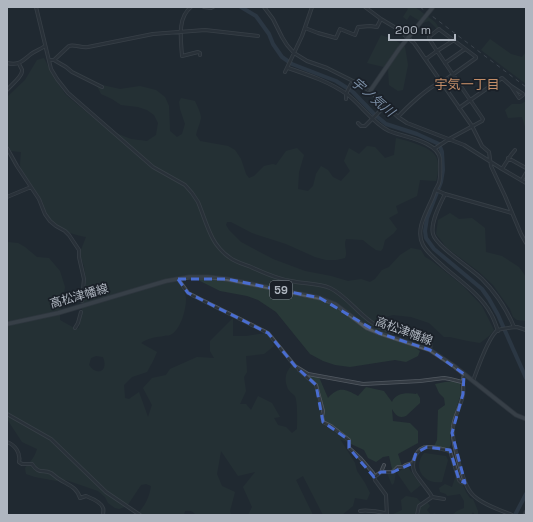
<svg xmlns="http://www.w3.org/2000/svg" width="533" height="522" font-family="'Space Grotesk','Noto Sans JP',sans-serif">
<rect width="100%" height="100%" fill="#212932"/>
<path fill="#293938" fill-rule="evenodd" d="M406,7H415L435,22L439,28L437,29L429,21L423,23L410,15L407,20L403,17L408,9Z
M381,35L395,40L405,47L408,65L403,90L398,91L389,85L388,68L367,63Z
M490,39L511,54L522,57L526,52V84L481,50Z
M44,58L54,78L66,95L108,130L131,139L147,141L156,135L158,123L154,115L147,110L138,107L121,105L112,99L101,94L97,86L102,85L120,89L140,86L156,90L165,97L169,106L170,131L177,137L182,134L185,124L180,109L179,102L181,98L195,101C197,106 201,113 201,118C200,124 197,129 196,135L200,141L228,146L235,150L241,159L246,174L249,178L254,176L264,166L273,164L276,165L286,151L297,148L304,155L299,172L298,189L308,191L313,186L316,174L321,166L328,170L333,177L341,181L350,171L344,161L349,148L359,154L367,146L375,147L385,158L394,155L396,138C407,141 434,147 437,159C439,165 438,176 436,181L420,180L417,196L396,206L398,213L389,218L397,229L394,233L385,240L383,248L381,251L376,250L369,245L363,240L346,239C343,246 348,251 345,258L336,260H326L315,257L286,244L252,233L231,222H227L226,225L229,230L241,242L273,259L305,271L331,276L348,281L361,279L370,282L375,279L382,270L389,267L400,255L411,248L421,250L425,257L432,261L463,286L482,306L494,330L489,336L480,343L468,341L450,337H444L429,323L411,317L393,315L385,317L384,324L386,332L401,342L414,347L420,351L418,356L406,362L395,360L350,367L335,365L323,361L310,354L276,312L258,300L247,296L220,291L188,275L177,277C177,285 186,290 186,299C186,309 181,330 170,335C168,336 166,335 164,336C156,337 148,338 141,343L157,352L153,361L147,372L132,377L124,385L125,398L129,399L139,392L148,417L152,405L143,388L152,378L166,375L170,369L197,357L214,358L210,351V341L233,318V336H246L267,333L274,346L264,354L246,356L247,372L244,377L246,391L240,404H246L251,410L258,396L272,403L280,417L274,418L278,425L286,427L292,433L297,429C297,421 298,403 295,396C293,394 290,392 288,389C284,379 285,373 292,365L309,375L319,377L328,398C339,386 345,389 358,396L366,387L384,391L392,402C395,393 407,392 416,394L417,393L420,398V403L406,416C398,419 395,414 392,409L393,421L410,423L418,431V443L398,454L402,466L396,472L394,483L392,485L387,473L392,469L389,456L383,457L376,462L368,458L364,450L340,439L355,463L357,471L365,483L370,493L367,500L355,498L353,506L342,515H323L303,476L296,480L313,515H248L252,507L243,487L255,472L238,476L221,451L217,474L222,486L235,492L230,511L231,515H196C193,511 190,510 185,511L184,515H137C145,505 149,499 151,486L146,484L141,485L127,506L119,509L115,508L108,503L105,497L98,491L66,480L57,481L35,477L26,474L25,468C30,462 35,457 37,449L22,442L7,419V242L18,243L25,247L37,257L49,258L60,271L65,287L60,315V320L76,329L79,328L80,323L86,281L84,266L81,258V250L86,237C70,234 54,229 47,213C44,208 43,201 39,196C34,187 27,179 21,170L20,165L21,152L11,151L7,143V97L25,80L37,60ZM96,356L103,357C109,371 97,377 89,365L91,358Z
M526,101V130L522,117L508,118L505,110L512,104H521Z
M450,213L459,219L472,218L485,228L486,252L502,256L519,267L526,277V321L517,320L513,317L510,309L493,285L478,271L447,248L436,234L438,220Z
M455,381L460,383L461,394L452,422L450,435L451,444L449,449L434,446L437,440L438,410L445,405L444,398L439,393L435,384L445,382Z
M424,453L446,456L448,460L442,482C424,485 412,468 424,453Z
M407,466L421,485L411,493L397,473Z
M456,475L458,481L463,485L466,492L470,498L473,499L478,511V515H475L473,512L471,515H452L457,511L464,508V501L460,494L447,496L446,494L440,492L439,488L445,484L452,487Z
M406,496L417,498L421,503L425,504L427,502L430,506L427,510L431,515L435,513L436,515H419V514L416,512L414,515H391L402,510L401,500Z"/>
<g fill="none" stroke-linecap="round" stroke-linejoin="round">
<path stroke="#39475a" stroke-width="4" d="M241,7L256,16L269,34L273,44L282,57L292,64L336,81L352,91L374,114L386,124L417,134L439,144L442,152L443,170L441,182L427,218L425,231L426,238L434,249L482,289L489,299L498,315L526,378
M515,515L526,494"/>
<defs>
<path id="minor" d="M36,7L51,69L57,79L68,93L153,167L185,185L192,193L198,202C203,214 207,228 213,239C216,245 223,253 229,257C235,262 243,264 251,267C264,273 277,279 291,281C304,284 318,283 330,288C345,295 356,311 370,321C385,333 406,334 424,337C431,340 431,343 430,350
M191,7C177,18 181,40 182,56L198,52L200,53V55
M204,7L211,8L213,7
M264,7L273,19L282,37L287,45L294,53L307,61L327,68L353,81L370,91L398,117L407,123L464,145L502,169L526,183
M365,7L381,19L396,28L414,43L472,126L482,146L489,152L491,166L505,196L521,234L526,243
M305,28L318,33L336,38L340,29L355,35L358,27L370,26L377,27L381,19
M426,59L437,51L483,119L482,121L449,139L434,149
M49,60H54L69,46C74,44 81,48 88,47L153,34L205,30L258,36
M54,60L66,67L72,72L102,87
M7,63C19,66 22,61 31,54C35,51 41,49 45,46
M445,63L465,49
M288,68C309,75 330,82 348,95C362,106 373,123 389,131C403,137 438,141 440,159C440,166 441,176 439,183C438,186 436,188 435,191C434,194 433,197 432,199C426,213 415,230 423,245C428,254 437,260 444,267C460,281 481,295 491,314C494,319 496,325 498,331
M285,72L302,36L312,7
M7,90C11,85 23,76 22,70C22,69 19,65 19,63
M346,99V94L351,84
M459,108L502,78L511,86L519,98L523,95V94L511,86
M398,117C405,109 431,84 441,83L476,58V57L440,30L439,29L429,37L430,40L437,51L454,40
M358,123L361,126H365L386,105
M7,148L17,166L39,199L45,214L50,221L56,226L65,231L69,235L79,250V257L84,279L82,301
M508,158L526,168
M502,169L511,155L515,150
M522,180L526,173
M436,190L445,194L512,213
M445,194C440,204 430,223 433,234C436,246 472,269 482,279C496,293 507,310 514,327
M7,197L31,187
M178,279L188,293L268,333L295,366L308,374L363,384L420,381L444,378L450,379L462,382
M75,328L78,323L81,312
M299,370L316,385L323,411L322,416L323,422L331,426L349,440V448L361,459L373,473L375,480L386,495L387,515
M464,374C462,383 464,387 463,395C461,406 454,416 453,427C451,439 463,485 472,494C481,504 500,510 512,515
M473,381C477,370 489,335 498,330C501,329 514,327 517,327C520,328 523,329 526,330
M7,414L51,439L106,492L140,515
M7,442C15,445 21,453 19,462L22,464H32C39,475 43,469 51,473C54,475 57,478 59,479C68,485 77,487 80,498L86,496C91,498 102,503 103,508C104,510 103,513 103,515
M381,472H393L398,467H403L406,465L413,463
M374,477L381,472L384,465
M432,497L431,495C428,490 416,476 414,471C411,462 416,447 428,447C434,447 443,449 450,451L459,480L461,482L465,483
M360,511C367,509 378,512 386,513
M417,515L419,506L432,497L444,499"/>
<path id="major" d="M370,91L399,49
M7,324L58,313L166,281L189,277H208L227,279L320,298L335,304L367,328L379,333L430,350L454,366L516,415L526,419
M525,515L526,512"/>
</defs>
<use href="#minor" stroke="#525961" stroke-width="4"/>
<use href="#major" stroke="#3e444d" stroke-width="5"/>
<use href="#minor" stroke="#343b43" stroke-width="2.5"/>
<use href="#major" stroke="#525a63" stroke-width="3.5"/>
<path stroke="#59616c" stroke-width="1" stroke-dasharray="4 4" stroke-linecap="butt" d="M420,7L526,87"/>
<defs>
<path id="major-bridge" d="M399,49L433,7"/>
</defs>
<use href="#major-bridge" stroke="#3e444d" stroke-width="5" stroke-linecap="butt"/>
<use href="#major-bridge" stroke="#525a63" stroke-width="3.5"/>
</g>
<path d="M0 0H533V522H0ZM178,279H227L320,298L379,333L430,350L464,374L463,394L452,433L465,483L459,480L450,450L427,447L416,453L413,463L393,472H381L374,477L349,448V440L323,422L316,385L295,366L268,333L188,293Z" fill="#212932" fill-opacity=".55" fill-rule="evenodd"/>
<path fill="none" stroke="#496dd1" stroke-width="3" stroke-dasharray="8 5" stroke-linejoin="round" d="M178,279H227L320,298L379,333L430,350L464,374L463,394L452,433L465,483L459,480L450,450L427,447L416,453L413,463L393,472H381L374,477L349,448V440L323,422L316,385L295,366L268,333L188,293Z"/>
<g text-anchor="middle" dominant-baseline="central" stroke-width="3.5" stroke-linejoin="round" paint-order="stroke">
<rect fill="#1a2028" stroke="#828992" stroke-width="1" x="270" y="281" width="22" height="18" rx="3"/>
<g font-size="11" font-weight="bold" fill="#afb6c0">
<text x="281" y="290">59</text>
</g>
<g font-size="12" fill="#afb6c0" stroke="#1a2028">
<text transform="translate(79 296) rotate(-16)">高松津幡線</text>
<text transform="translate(404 331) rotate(20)">高松津幡線</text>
</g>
<g font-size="13" fill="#c38d67" stroke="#1a2028">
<text x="467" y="84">宇気一丁目</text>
</g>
<g font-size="13" font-style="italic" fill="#7b8ea5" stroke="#1a2028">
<text transform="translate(373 97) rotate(40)">宇ノ気川</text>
</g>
</g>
<rect width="533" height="522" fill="none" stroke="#afb6c0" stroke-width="16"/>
<path d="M389 34v6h66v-6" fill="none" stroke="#afb6c0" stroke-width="2"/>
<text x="395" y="34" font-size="12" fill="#afb6c0" stroke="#1a2028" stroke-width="3" paint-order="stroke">200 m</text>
</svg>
